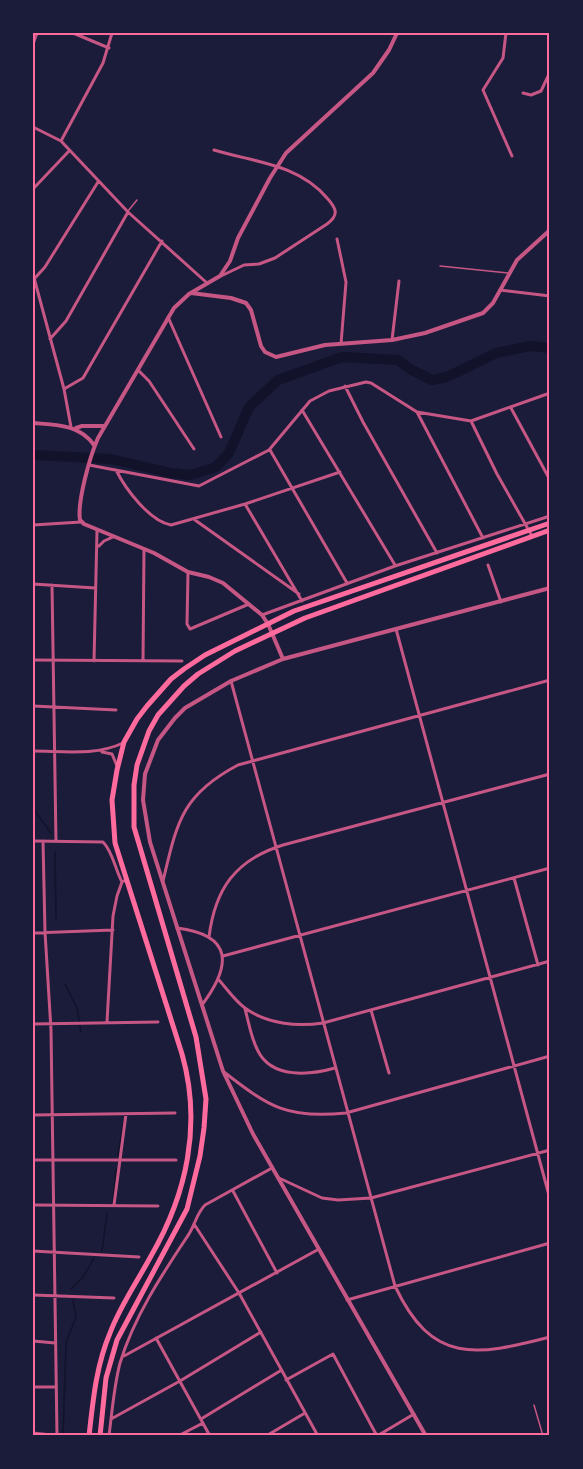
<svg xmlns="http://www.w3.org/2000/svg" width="583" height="1469" font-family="Quicksand,sans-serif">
<rect width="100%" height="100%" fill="#1b1b3a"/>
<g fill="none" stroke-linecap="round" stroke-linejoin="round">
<path stroke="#12122b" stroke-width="1.5" d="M33,808L51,833
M55,852L56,919
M65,984L77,1008L81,1032
M118,1155L124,1120
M113,1202L116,1169
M102,1251L107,1214
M71,1289L83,1277L94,1258
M63,1436L66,1343L76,1317L73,1300"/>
<path stroke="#12122b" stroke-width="10" d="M33,455L111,459L171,473L191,475L216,467L229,453L249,407L278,380L342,357L398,360L410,369L432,380L447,377L496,353L530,346L550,348"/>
<path stroke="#c65784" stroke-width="1.5" d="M128,211L137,200
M440,266L508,273
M534,1405L543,1436"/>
<path stroke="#c65784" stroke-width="3" d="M73,33L109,48
M506,33L503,58L483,90L512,156
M33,44L37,33
M523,93L531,95L541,91L550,72
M33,127L61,141L128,212L207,283
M61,141L103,63L112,33
M214,150C254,162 298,164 327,198C337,209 339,215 327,224L275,258L259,264L244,265L221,276
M33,189L69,151
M337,239L346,282L341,344
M33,274L64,389L71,427
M35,278L45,267L98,182
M500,290L550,296
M168,317L221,437
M50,339L66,321L128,212
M392,340L399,281
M138,370L149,381L194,449
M345,386L363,422L437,553
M64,389L83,378L162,241
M511,408L550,480
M302,410L395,565
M417,412L483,538
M471,421L497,474L532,536
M270,450L347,583
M89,465L199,486L269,450L310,401L329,391L366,382L371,383L417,412L471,421L550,393
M116,470C125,488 149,521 171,525L245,504L340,472
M245,504L302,601
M195,520L299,594
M33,525L81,522
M99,546L104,541L113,537
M488,565L501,602
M188,572L187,624L190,629L249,604
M33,584L95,588
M52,585L56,841
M262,615L395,566L550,516
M396,629L550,1199
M33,660L182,661
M94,661L97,531
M143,661L144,549
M231,681L395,1286C432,1365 476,1356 550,1337
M33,706L116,710
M33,751C62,751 96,756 123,743
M102,752L112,754L117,766
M33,841L103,842C113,852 115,869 122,882
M43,841L45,932L51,1030L57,1435
M514,878L538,965
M163,881C177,823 181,795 238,765L550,680
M177,928C233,935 232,965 202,1005
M33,933L113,930
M209,937C215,889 235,860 283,845L550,774
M223,956L550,868
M219,980C227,989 235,1001 245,1008C267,1024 297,1027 323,1023L550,961
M245,1009C249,1023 251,1038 258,1051C272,1079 310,1075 335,1068
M371,1010L389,1073
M107,1022L113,916L117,896L122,882L126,880
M33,1024L158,1022
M224,1072C269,1107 287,1119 346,1113L550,1056
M33,1115L175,1113
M33,1160H176
M279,1178L322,1198L338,1200L371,1198L550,1150
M233,1191L277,1273
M33,1205L158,1206
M114,1205L126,1114
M194,1224L239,1293L318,1436
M33,1251L139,1257
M33,1295L114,1298
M347,1300L550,1243
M156,1338L210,1436
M33,1341L55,1343
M124,1356L319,1249
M286,1380L333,1354L377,1436
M33,1387H55
M111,1419L180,1381L261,1332
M201,1419L280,1371
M33,1433L60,1436
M109,1436C112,1412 114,1386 120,1363C134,1317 161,1276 187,1237C195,1226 196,1214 205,1205L272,1168
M178,1436L203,1423
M266,1436L305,1413
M377,1436L414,1414"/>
<path stroke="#c65784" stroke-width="4" d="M191,293L231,298L246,303L251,310L261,346L265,352L276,357L325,345L392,340L425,333L483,313L493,303L517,260L550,230
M33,423C56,425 79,424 94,445
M76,428L82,426H104
M283,659L268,624L262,615L223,583L209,577L188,572L154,553L84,524L80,520C77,502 90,456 98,438L174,308L189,294L220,276L230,261L238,238L270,178L286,153L373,73L389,50L397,33
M426,1436L253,1134L223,1071L150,842L143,800L145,774L158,740L175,718L185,708L231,681L283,659L550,588"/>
<path stroke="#ff6b9d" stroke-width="5" d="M89,1436C93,1401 96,1366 110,1333C120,1306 137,1282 151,1256C187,1194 202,1124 182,1054L115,843L112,800L117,770L124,742L137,719L147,706L171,679L184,669L205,655L294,611L550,523
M100,1436L106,1378L117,1340L187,1209L200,1156L204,1128L206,1099L196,1037L134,827V785L137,765L149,731L158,715L184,686L198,674L235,651L305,618L550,530"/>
</g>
<rect width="583" height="1469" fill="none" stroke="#1b1b3a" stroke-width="69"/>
<rect x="34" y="34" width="514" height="1400" fill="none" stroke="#ff6b9d" stroke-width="2"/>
</svg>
